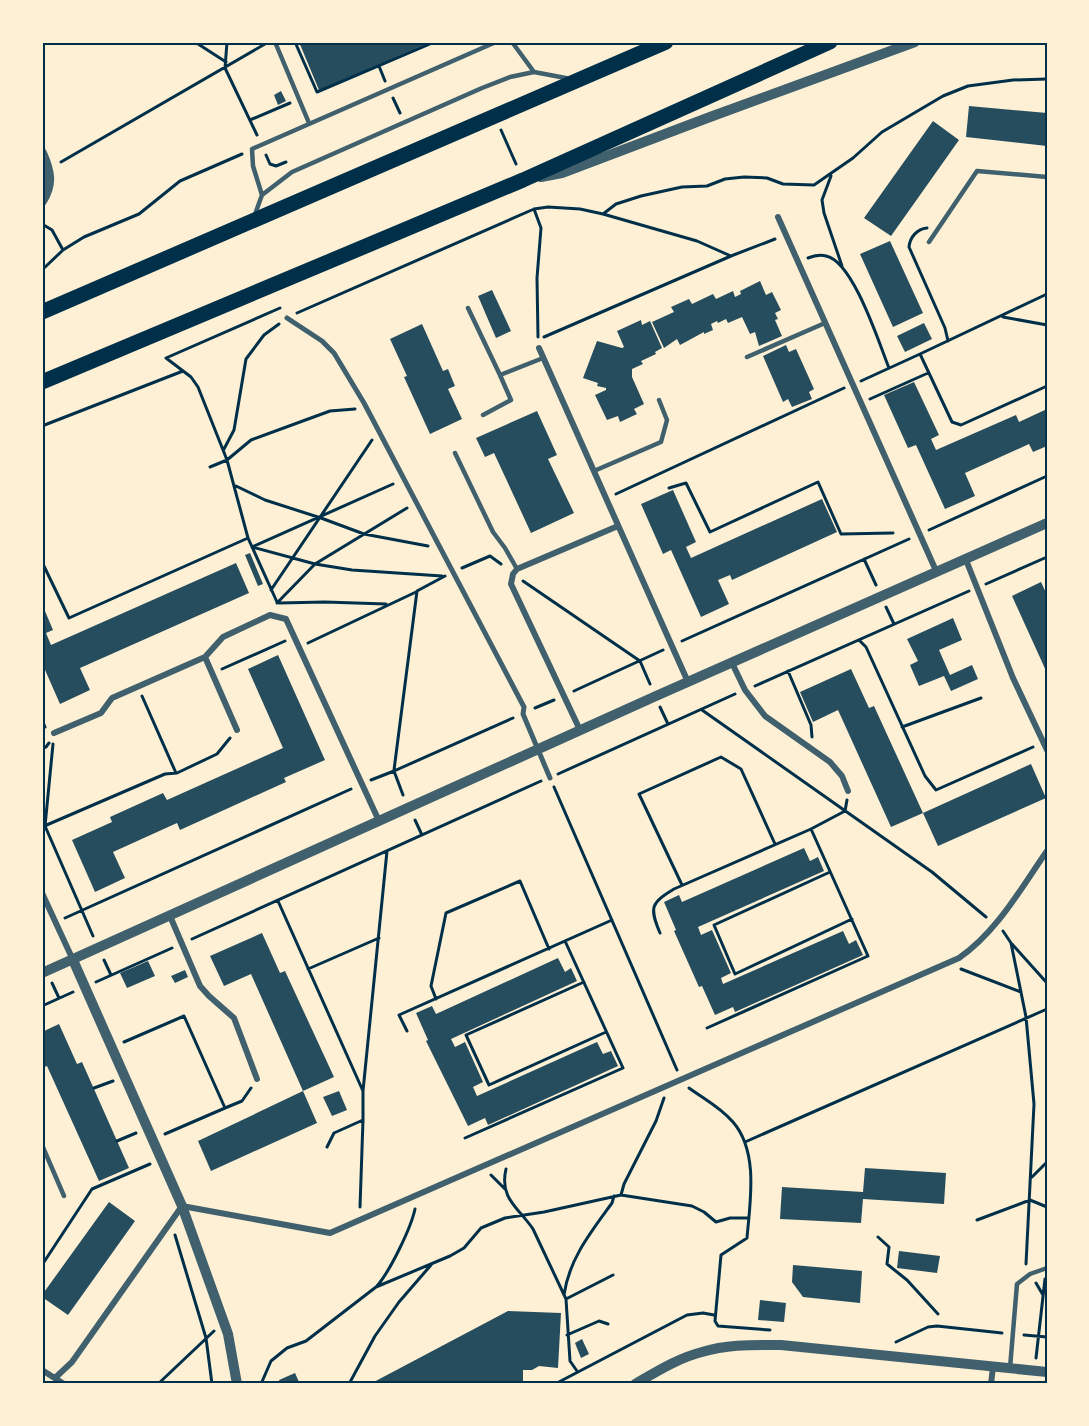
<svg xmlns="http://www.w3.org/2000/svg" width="1089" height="1426" font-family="Signika,sans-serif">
<rect width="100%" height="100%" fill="#fdf0d5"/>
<path fill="#264d5e" d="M299,42H430L319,90Z
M281,91L286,101L278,105L274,95Z
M969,106L1047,113V146L966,137Z
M933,121L959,140L891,236L864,218Z
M890,241L923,313L893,327L860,254Z
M760,281L766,295L772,292L781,310L775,313L778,319L775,320L782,336L759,346L755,332L750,334L742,317L728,323L726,319L718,323L717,321L711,324L713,330L704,334V332L680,345L677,339L664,348L652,322L674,312L671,307L689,299L692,304L713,294L716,299L733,291L735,297L741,294L740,291Z
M492,290L511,331L496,338L478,296Z
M641,320L642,325L650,321L662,348L655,352L656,354L641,361L643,364L632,369V377L644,404L634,409L637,414L620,422L618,416L607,420L595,395L606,390V388L597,386L598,383L583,378L597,341L622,348L624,347L617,331Z
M924,323L932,339L905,352L897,336Z
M422,324L443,371L448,369L455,386L448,389L462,419L430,434L404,377L407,376L390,339Z
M786,345L789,352L796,349L814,389L809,392L812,399L792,407L788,399L783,402L763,356Z
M914,382L939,435L931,439L936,450L1016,415L1019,422L1047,409V446L1033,452L1029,444L965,473L975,496L945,509L916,445L908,448L884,395Z
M537,411L557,455L548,459L574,513L531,533L494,453L485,457L476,438Z
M673,490L696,542L686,547L691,558L822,499L837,532L732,580L730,575L718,580L729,604L701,617L671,550L663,554L641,504Z
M250,553L263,584L258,586L245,555Z
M236,563L249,593L80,668L90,690L60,704L42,663V604L53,630L46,633L51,645Z
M1041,582L1047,595V673L1012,596Z
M953,618L962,640L939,650L950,675L972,665L978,679L951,691L944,676L919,686L910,665L918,661L907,639Z
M278,655L325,760L284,778L286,782L180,830L177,823L113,852L125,878L95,892L72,840L112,822L110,817L163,793L167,800L283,748L248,669Z
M851,669L869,708L874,706L923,813L891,827L838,710L813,722L800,692Z
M1031,764L1046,798L938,846L923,813Z
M804,848L810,861L818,857L824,871L698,927L701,935L712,930L731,973L721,978L723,984L843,931L849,944L856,940L863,955L735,1012L733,1007L715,1015L702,986L699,987L674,931L676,930L664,902L679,895L682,902Z
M262,933L280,973L285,971L334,1077L303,1091L251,974L224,986L210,956Z
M558,958L565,972L571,968L577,981L451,1039L455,1047L465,1042L483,1082L473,1087L477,1096L597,1042L603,1054L611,1051L618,1066L488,1125L485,1118L468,1126L426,1041L428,1040L416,1013L432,1006L436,1014Z
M148,961L155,976L127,988L120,973Z
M185,970L188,977L175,983L171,976Z
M59,1024L77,1064L82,1062L129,1168L99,1181L47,1066L42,1068V1032Z
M303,1091L317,1123L211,1171L198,1141Z
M339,1091L347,1110L332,1116L323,1097Z
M865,1168L946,1173L944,1204L863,1199L861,1223L780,1219L782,1187L863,1192Z
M109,1202L135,1221L68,1315L42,1297V1295Z
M899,1251L940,1256L937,1273L897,1268Z
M793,1265L862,1271L860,1303L803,1297L792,1282Z
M760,1300L786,1303L784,1322L758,1320Z
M508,1311L561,1313L558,1368L539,1366L532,1370H523V1384H370Z
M582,1339L589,1354L581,1358L575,1343Z
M295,1373L299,1382L280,1384L279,1380Z"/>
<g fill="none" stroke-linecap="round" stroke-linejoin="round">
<path stroke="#003049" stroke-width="3" d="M195,42L226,62
M227,42L225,68L257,135
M295,42L317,92L434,42
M379,66L385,81
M393,98L400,113
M250,120L290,103
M501,130L516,164
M266,155L270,164L276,166L286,162
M61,162L265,44
M831,176L822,200L824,213L842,266
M534,209L541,228L537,278L538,337
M603,214L616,204L641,196L682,187L707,186L725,179L744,177L767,178L783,184L814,185L853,158L882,132L943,96L968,86L1013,80L1047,79
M42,224L52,230L63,250
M927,228C917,229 910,237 909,247L945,328L948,341
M808,258C813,256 820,254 826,256C853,261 879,343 889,368
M42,270L63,250L84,237L139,214L180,181L242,154
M1047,294L920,354L952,422L961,425L1047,386
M297,313L534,209L548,207L580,209L603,214L697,241L731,256
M1003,317L1047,325
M544,337L731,256L775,239
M861,381L920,354
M870,399L928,373
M42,426L183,371
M224,449L234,430L246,359L264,335L279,324
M210,467L227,460L251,440L330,411L355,409
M236,486L265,500L321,518L364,534L428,546
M669,488L686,483L710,532L818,482L841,534L893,533
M616,494L844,388
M929,530L1047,476
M248,538L277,602
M252,547L315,564L352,570L442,576
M252,547L393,484
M864,559L876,585
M42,562L69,618L248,538L227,460L198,387L191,377L166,358L280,308
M462,568L490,556L501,564
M523,581L640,661L650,684
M986,584L1047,557
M271,590L372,440
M277,603L315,564L407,508
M279,603L325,602L386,604
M886,607L894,624
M859,640L866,647L925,776L936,790L1033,747
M682,641L909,539
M308,643L416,592
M222,669L285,641
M788,671L811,725L812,737
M755,686L969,591
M574,691L663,650
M142,696L176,773
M660,707L668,724
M535,708L554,700
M702,710L932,872L986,917
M42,720L45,727
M902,727L981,698
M53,744L45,826L93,936
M42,749L46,747L49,743
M394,770L417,591L445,576
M394,771L513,718
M558,774L735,694
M371,780L394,771L403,795
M554,787L677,1070
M415,820L422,835
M42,827L165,774L177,773L217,754L230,738
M830,872L714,925L735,974L852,919
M682,885L639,794L721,757L741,769L775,844
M278,901L363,1091
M65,918L351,789
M1003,931L1011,943L1026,1017L1034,1104L1026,1264
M660,933C649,907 651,903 674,889L811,829
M192,939L541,781
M1012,944L1047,983
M104,960L111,975
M308,969L379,938
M961,969L1021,992
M96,982L172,948
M584,982L466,1035L489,1085L606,1032
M52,983L59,998
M436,999L431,986L446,913L520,881L549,949
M42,1006L73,992
M707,1028L868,956L811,829L845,811L847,800
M407,1031L399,1015L612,920
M124,1042L184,1016L225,1108L165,1134
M94,1088L113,1081
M689,1088C704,1099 720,1107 733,1122C759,1152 750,1202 747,1238L721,1255L715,1321L718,1326L770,1330
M225,1108L242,1101L251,1088
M465,1138L623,1068L565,941
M117,1141L136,1133
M745,1142L1047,1009
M327,1147L334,1133L363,1120V1091L387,851
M506,1169C499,1199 519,1208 533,1229L566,1299
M491,1175L505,1189
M1032,1177L1047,1162
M621,1195L624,1184L656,1121L664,1098
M360,1207L363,1120
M977,1220L1030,1200L1047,1207
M175,1235L206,1338L212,1384
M878,1237L889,1247L887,1264L907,1280L938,1314
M42,1265L92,1189L150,1164
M1036,1283L1043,1295
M377,1286C390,1271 411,1228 415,1209
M564,1295C569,1259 591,1232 612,1203L614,1196
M567,1335L599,1321L608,1324
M1024,1335L1047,1337
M896,1342L928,1327L937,1326L1002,1333
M1036,1358L1045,1279
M577,1371L570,1361L566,1299L613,1275
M158,1384L214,1331
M261,1384L271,1361L287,1348L306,1341L376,1287L450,1256L464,1248L481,1228L505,1218L544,1212L621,1195L692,1206L704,1212L716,1222L730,1218H749
M349,1384L375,1336L399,1302L431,1265
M555,1384L687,1315L703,1313L714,1315"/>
<path stroke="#3f606c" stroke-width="4.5" d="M275,42L309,123
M512,42L534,72
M262,195L253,166L252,149L496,42
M254,217L262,195L292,172L482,88L510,77L534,72L571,79
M929,242L977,171L1047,177
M468,308L500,375L543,358
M747,357L825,323
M483,415L511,400L500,375
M455,453L493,532L505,548L517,569
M594,471L661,442L667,420L659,400
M42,1145L64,1196
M1010,1368L1017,1284L1030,1274L1047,1268"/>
<path stroke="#3f606c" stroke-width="5" d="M287,318L322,341L334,353L364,403L524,707L523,714L550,778"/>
<path stroke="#3f606c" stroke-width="6" d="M778,217L937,573
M539,348L688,682
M966,560L1013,678L1047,750
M205,657L237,730
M732,663L745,690L765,716L830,762L842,776L848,791
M580,730L511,584L513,574L517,569L618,526
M54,733L101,713L112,698L205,657L223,637L270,615L286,619L379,821
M42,893L73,960
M170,916L200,986L209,996L234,1018L257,1079
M42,1370L64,1384
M55,1378L72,1362L182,1206L330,1233L959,958C997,932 1021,888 1047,851
M991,1384L993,1367"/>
<path stroke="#3f606c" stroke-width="10" d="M42,153C50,171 53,184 42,201
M541,177L562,173L710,117L915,42
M73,960L182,1206L228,1334L237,1384
M42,973L656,696L1047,523
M635,1384C656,1372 678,1358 702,1352C728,1344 754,1345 781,1345L1047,1372"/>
<path stroke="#003049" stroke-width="15" d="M42,312L666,42
M42,382L523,180L830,42"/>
</g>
<rect width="1089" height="1426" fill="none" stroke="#fdf0d5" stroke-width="87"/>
<rect x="44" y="44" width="1002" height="1338" fill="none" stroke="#003049" stroke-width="2"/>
</svg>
